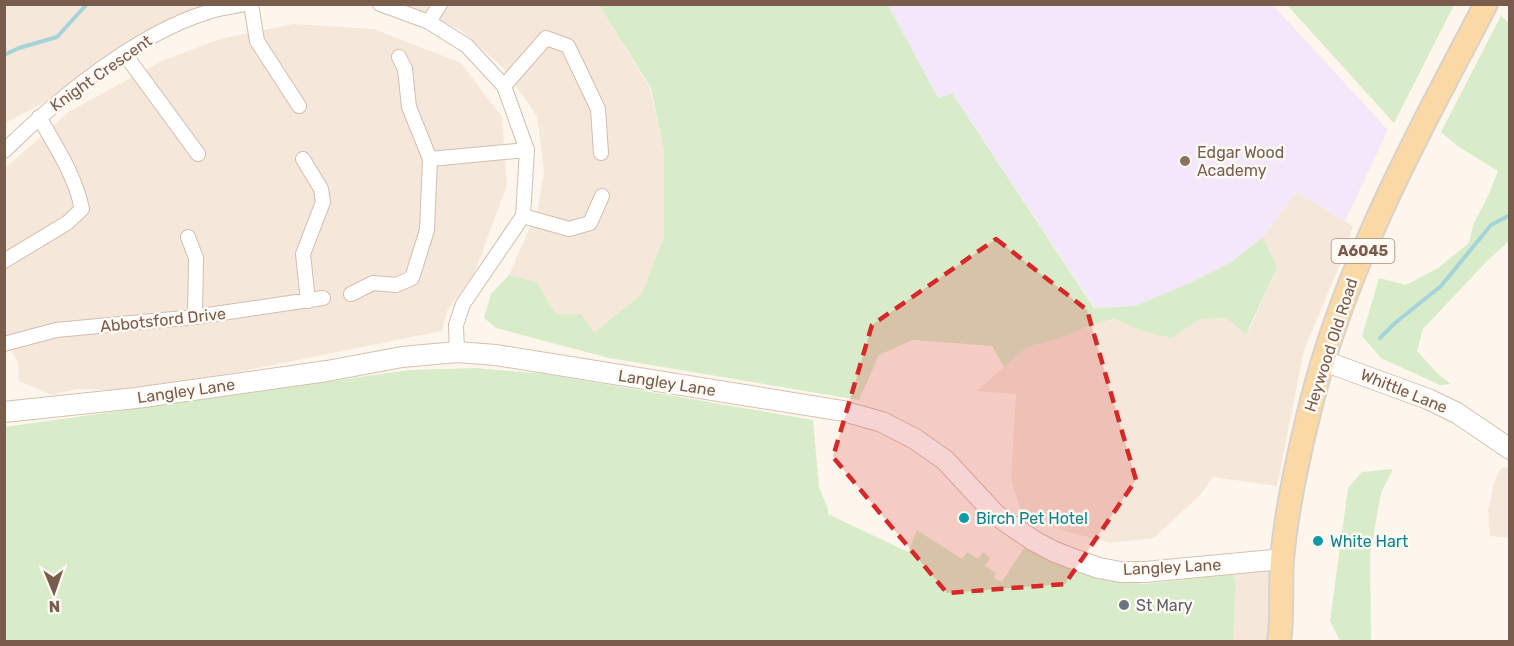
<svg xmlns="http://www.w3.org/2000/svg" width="1514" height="646" font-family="Rubik,sans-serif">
<rect width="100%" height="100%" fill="#fdf6ec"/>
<path fill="#f5e8da" d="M5,5H223L186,15L154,27L105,59L45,102L5,123Z
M388,5H599L650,88L664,152V236L642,294L594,334L581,314H556L537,282L509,275L538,209L544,171L537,116L503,68L460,29L418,12Z
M293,24L374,29L461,63L502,117L507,185L475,272L447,311L442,331L143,391L77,389L52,395L19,381L18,363L5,338L4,169L70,111L162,61L220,39Z
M1296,192L1353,226L1341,262L1304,350L1277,486L1213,477L1201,494L1154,538L1110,543L1054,528L1020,508L1011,479L1016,394L976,391L1027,347L1061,338L1094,324L1116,319L1142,331L1172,338L1200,319L1226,318L1247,335L1277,267L1263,237Z
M1509,467V538L1490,536L1488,511L1494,482L1501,468Z
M1278,565L1269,641H1233L1236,585L1233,568Z"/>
<path fill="#f3e8fa" d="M888,5H1273L1388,130L1345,221L1296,192L1263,237L1233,261L1190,283L1135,306L1095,308L952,93L938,98Z"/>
<path fill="#d8ecc9" d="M599,5H888L938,98L952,93L1094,308L1135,306L1190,283L1233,261L1263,237L1277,267L1249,328L1247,335L1226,318L1200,319L1172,338L1142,331L1115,319L1094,324L1061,338L1027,347L1004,367L992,346L913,340L879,355L859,400L609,358L496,328L484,318L491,294L509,275L537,282L556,314H581L594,333L642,294L664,236V152L651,88Z
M1287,5H1454L1394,123Z
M1501,16L1510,24L1509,241L1487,261L1423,329L1417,351L1439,375L1451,384L1440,385L1381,358L1362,336L1379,278L1406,285L1438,268L1469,243L1473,225L1489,194L1498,171L1459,147L1441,132Z
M476,368L546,374L813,420L819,487L828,509V514L908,552L917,530L962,559L967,552L978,559L983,552L990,558L985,566L996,573L994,578L1002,582L1026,545L1097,576L1144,584L1234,574L1236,584L1233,642H5V427L410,370Z
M1393,469L1381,493L1370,555L1371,641H1340L1330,621L1348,488L1362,472Z"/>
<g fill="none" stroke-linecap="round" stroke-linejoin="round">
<path stroke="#a5d3da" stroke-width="4" d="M4,55L19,48L57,37L87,4
M1380,338L1395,323L1441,286L1491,225L1510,215"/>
<defs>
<path id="street" d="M251,4L257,41L299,106
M380,4L429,22L467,46L504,86L527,150L523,216L463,304L456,325L457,352
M429,22L440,4
M124,53L198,154
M504,86L546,38L568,46L598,109L601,153
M4,151C57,99 136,34 208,12C219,8 232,7 244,4
M303,159L321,189L323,202L303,254L308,301
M430,159L527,150
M523,216L569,229L590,223L602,196
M188,237L196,258L195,317
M4,261L67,223L82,209C75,175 56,147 39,117
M351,294L373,283L396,285L412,278L427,230L430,159L409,107L405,69L399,57
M4,344L56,330L195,317L323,298"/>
<path id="secondary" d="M1324,361L1428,399L1457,413L1510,449
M4,412L136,398L327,371L402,357L457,352L496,355L843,411L882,422L915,439L945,460L996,515L1034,541L1055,552L1076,560L1099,568L1121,572H1145L1282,559"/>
<path id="primary" d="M1279,642C1283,615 1280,587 1282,560C1286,514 1296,466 1307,421C1341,272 1416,138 1486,4"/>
</defs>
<use href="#street" stroke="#d1beb0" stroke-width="16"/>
<use href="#secondary" stroke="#d6c0b0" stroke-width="22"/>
<use href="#primary" stroke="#dad1cd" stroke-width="26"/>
<use href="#street" stroke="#fff" stroke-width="14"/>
<use href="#secondary" stroke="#fff" stroke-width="20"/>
<use href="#primary" stroke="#fbd9a5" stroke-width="22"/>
</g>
<path fill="#d62828" fill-opacity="0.2" stroke="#d62828" stroke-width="4.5" stroke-dasharray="12 8" stroke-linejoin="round" d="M996,239L1087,310L1136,480L1065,584L947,593L833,457L872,325Z"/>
<circle fill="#8d6e63" stroke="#fffaf3" stroke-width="2" cx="1185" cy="161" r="6"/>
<g fill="#0f9aa8" stroke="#fffaf3" stroke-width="2">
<circle cx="964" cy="518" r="6"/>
<circle cx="1318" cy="541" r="6"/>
</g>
<circle fill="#6b7280" stroke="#fffaf3" stroke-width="2" cx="1124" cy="605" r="6"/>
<g text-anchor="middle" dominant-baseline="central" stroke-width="5" stroke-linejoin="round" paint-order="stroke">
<rect fill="#fffaf3" stroke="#a28b7f" stroke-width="1.5" x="1331.5" y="239" width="63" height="24" rx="4.5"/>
<g font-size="15" font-weight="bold" fill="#7a5c4d">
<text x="1363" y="251">A6045</text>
</g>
<g font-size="16" fill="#7a5c4d" stroke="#fffaf3">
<text transform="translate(101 73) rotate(-35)">Knight Crescent</text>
<text transform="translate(163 320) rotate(-6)">Abbotsford Drive</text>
<text transform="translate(1331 345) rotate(-72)">Heywood Old Road</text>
<text transform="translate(667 383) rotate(9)">Langley Lane</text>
<text transform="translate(186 391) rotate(-8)">Langley Lane</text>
<text transform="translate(1404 391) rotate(22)">Whittle Lane</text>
<text transform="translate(1172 567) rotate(-3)">Langley Lane</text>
</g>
<g font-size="16" fill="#785e54" stroke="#fffaf3" text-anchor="start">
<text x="1197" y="152">Edgar Wood<tspan x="1197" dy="18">Academy</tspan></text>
</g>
<g font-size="16" fill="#0d838f" stroke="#fffaf3" text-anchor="start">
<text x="976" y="518">Birch Pet Hotel</text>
<text x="1330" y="541">White Hart</text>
</g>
<g font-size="16" fill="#5b616d" stroke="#fffaf3" text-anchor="start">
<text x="1136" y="605">St Mary</text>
</g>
</g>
<rect width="1514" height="646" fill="none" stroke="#7a5c4d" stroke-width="12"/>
<g transform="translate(54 592) rotate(178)" stroke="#fffaf3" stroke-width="4.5" paint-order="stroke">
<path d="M0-4.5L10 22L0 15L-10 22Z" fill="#7a5c4d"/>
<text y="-9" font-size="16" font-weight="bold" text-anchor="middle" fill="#7a5c4d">N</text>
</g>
</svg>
